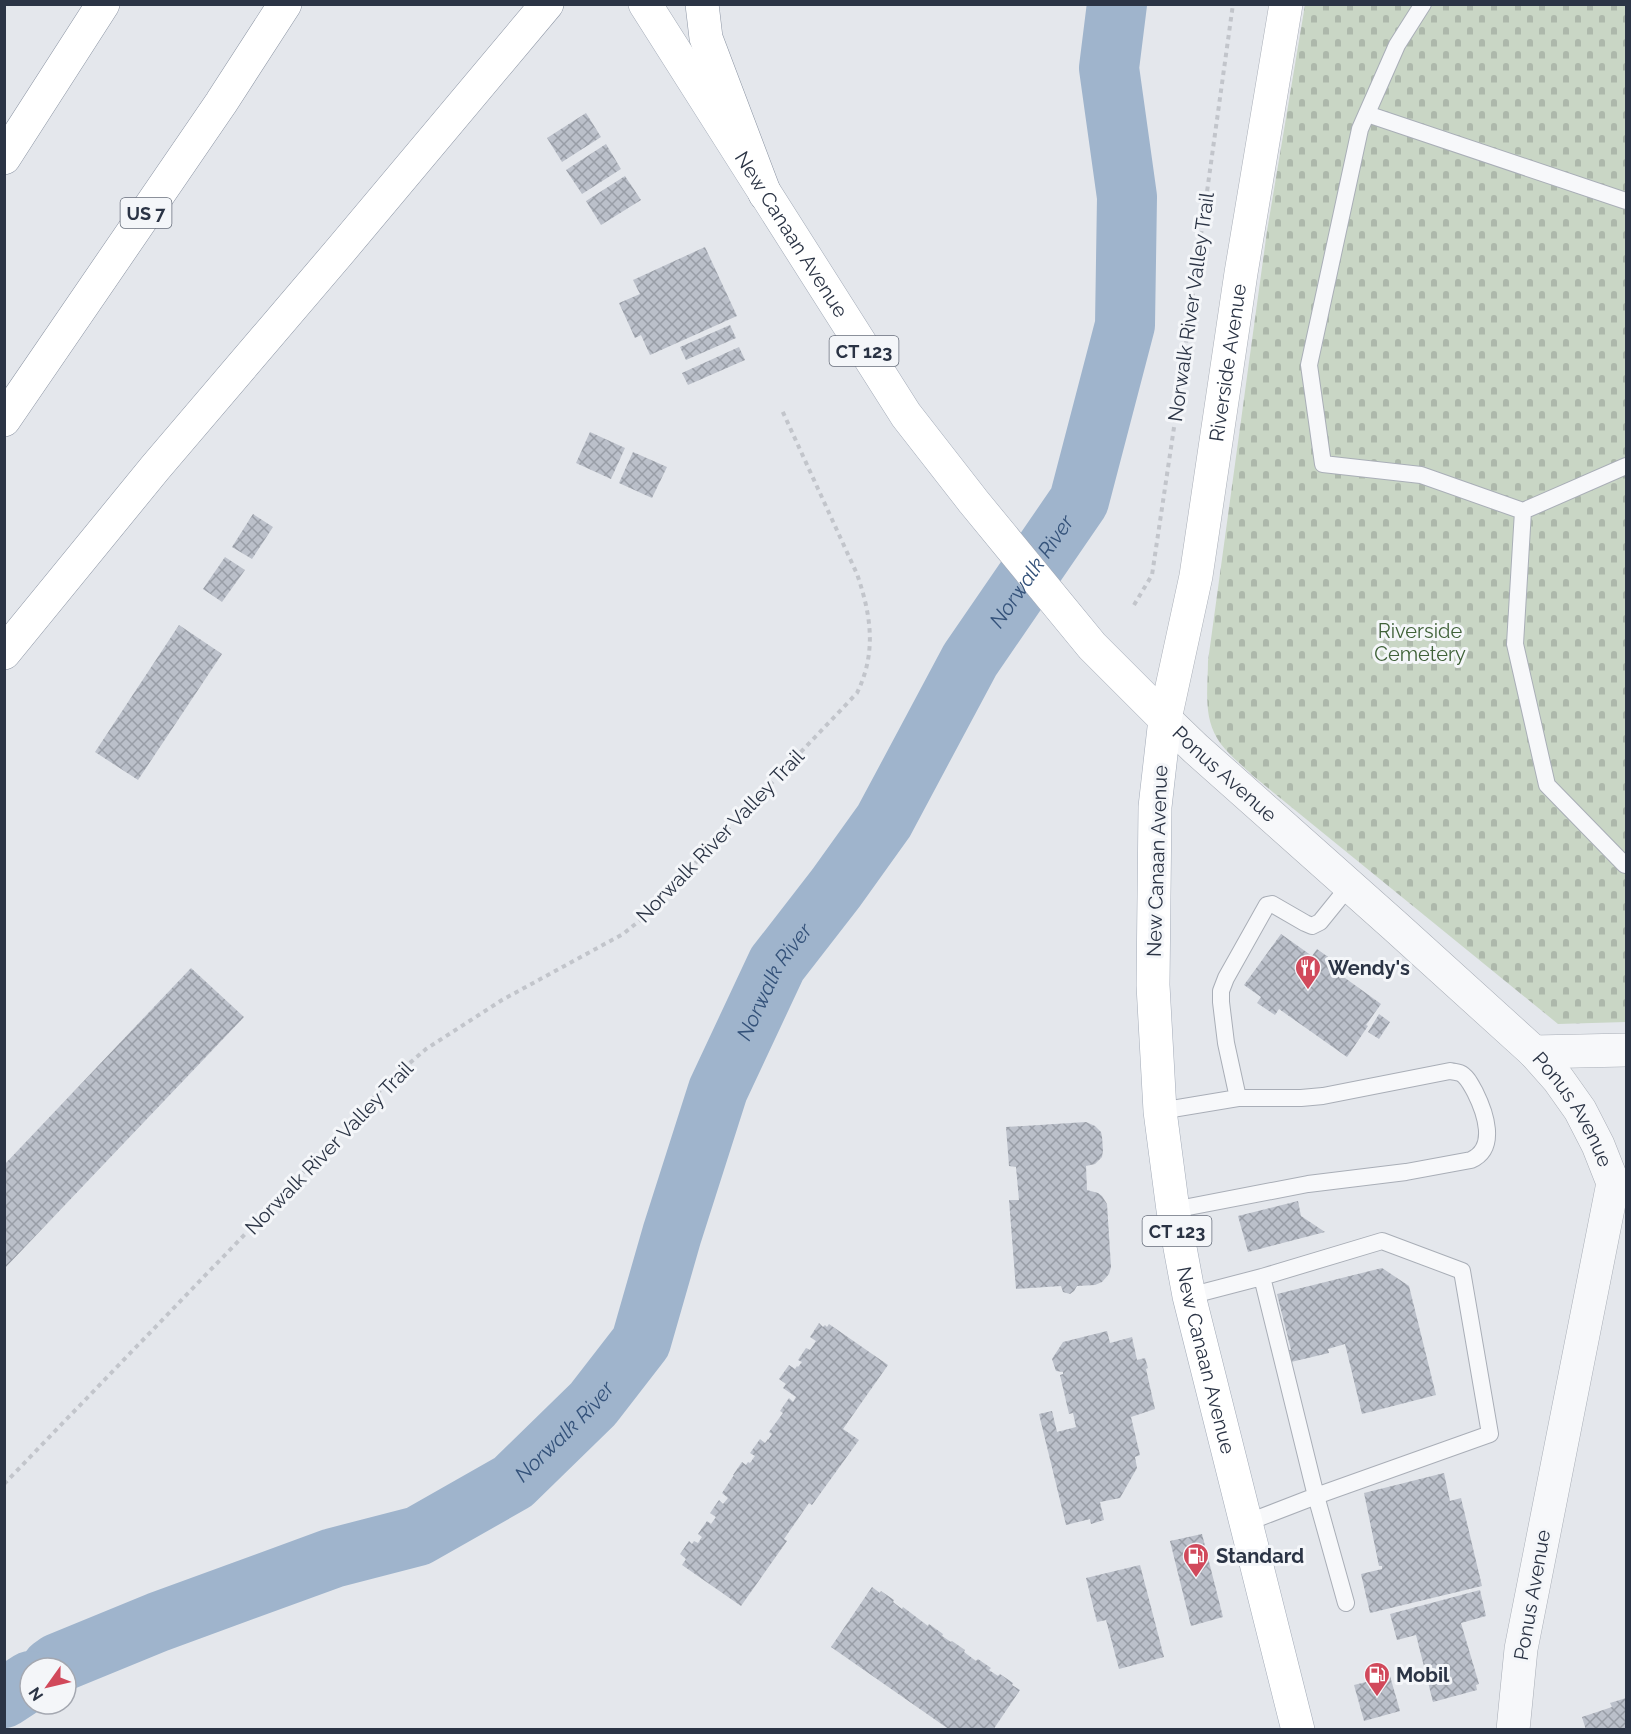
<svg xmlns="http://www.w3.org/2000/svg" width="1631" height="1734" font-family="Raleway,sans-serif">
<defs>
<pattern id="cemetery-stones" width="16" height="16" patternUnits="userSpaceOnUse" patternTransform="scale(1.5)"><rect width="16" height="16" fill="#c9d6c5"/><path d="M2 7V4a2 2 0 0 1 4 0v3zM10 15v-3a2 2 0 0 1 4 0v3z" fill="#adb8ab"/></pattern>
<pattern id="building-cross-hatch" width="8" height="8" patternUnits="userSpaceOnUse" patternTransform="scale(1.5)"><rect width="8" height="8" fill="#bbc0ca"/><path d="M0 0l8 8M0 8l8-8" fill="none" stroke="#989da6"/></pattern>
</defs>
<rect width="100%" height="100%" fill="#e4e7ec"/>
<path fill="url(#cemetery-stones)" d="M1305,5H1626V1022L1558,1024L1252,775C1241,764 1225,752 1217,738C1203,715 1208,686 1208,661L1267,231Z"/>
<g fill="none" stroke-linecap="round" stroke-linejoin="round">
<g stroke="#9fb4cc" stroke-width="60">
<path id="s1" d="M51,1668L58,1663L158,1622L333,1558L418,1536L513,1482L593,1404L641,1342L672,1234L718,1090L777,964L836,888L884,821L970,660L1079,501L1125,325L1127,197L1109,68L1117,4"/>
<path d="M4,1698L30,1681"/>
</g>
</g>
<path fill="url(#building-cross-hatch)" d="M586,113L601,137L562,162L547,138Z
M606,144L621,169L582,194L566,170Z
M625,176L641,200L601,225L586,201Z
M705,247L737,316L650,355L641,335L635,338L619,303L640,294L633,280Z
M730,325L736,338L686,360L680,347Z
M739,347L745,360L688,385L682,373Z
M590,432L625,448L611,479L576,463Z
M633,452L667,467L652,498L619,483Z
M253,514L273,527L252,559L232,547Z
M225,557L245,570L222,602L203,589Z
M179,625L222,654L138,780L95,752Z
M1281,934L1312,956L1317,949L1338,964L1334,970L1381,1004L1366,1025L1368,1026L1347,1057L1279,1009L1275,1015L1257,1003L1261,997L1244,985Z
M191,968L244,1017L4,1269V1165Z
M1379,1014L1390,1022L1379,1039L1368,1032Z
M1086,1122L1095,1126L1101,1132L1102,1137L1103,1150L1102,1157L1095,1164L1086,1166L1087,1190L1098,1193L1102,1196L1107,1204L1111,1267L1109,1274L1102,1282L1095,1285L1077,1286L1074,1291L1070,1294L1063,1292L1061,1286L1016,1289L1009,1200H1019L1016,1167L1009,1166L1006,1127Z
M1298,1201L1301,1216L1325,1232L1248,1252L1238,1216Z
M1382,1268L1409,1286L1436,1395L1362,1414L1345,1344L1328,1349L1329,1353L1291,1362L1289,1350H1291L1277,1294Z
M819,1323L823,1327L825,1325L827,1327L829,1324L888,1365L843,1429L859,1440L812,1505L809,1503L784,1539L787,1541L741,1606L682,1565L686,1559L680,1554L689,1541L692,1544L694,1541L698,1543L702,1537L698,1534L707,1521L711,1524L716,1517L710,1513L719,1500L723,1504L728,1498L722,1493L734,1475H733L742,1462L746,1465L748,1462L750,1463L755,1456L750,1453L760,1439L765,1443L768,1439V1440L772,1434L769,1432L783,1413L780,1411L789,1398L793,1402L796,1397L783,1388L786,1384L779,1379L789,1365L795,1369L797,1366L798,1367L802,1362L798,1360L806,1348L810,1350L816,1341L810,1337Z
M1107,1331L1110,1343L1132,1337L1137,1360L1145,1358L1148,1368L1146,1369L1155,1409L1131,1417L1140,1455L1135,1457L1137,1468L1120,1498L1100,1502L1104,1520L1091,1524L1090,1519L1066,1525L1039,1414L1052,1411L1057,1432L1076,1427L1073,1413L1069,1414L1060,1375L1063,1374V1372L1056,1371L1052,1359L1063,1342Z
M1444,1473L1450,1501L1461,1498L1482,1586L1370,1613L1361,1574L1382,1569V1566H1379L1364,1493Z
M1202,1534L1223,1617L1191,1626L1170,1541Z
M1140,1565L1164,1657L1119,1669L1106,1620L1097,1622L1086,1578Z
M872,1587L880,1593L881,1591L894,1600L893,1602L902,1609L903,1607L928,1626L929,1624L943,1634L942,1636L951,1642L952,1641L965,1650L964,1652L976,1661L978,1659L991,1668L989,1670L998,1676L1000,1674L1013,1683L1012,1685L1020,1690L993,1730H950L831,1647Z
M1480,1590L1486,1616L1461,1623L1479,1684L1476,1685L1477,1690L1433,1702L1416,1635L1397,1640L1390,1614Z
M1390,1676L1400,1711L1364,1721L1354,1685Z
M1626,1698V1730H1586L1582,1717L1612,1707L1610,1703Z"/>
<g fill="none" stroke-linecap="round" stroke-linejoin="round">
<defs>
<path id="service" d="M1423,4L1397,45L1360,129L1309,365L1323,464L1421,475L1523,511
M1367,114L1626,201
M1626,466L1523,511L1515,644L1547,785L1625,865H1626
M1238,1098L1226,1043L1221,1002V991L1226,978L1267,905L1272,904L1305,923L1312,926L1320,922L1350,885
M1160,1111L1238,1098H1301L1323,1096L1450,1071C1454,1072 1457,1072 1460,1073C1467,1076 1471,1085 1475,1092C1485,1112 1498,1148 1471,1160L1406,1172L1308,1184L1173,1210
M1189,1296L1262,1277
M1246,1523L1316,1496L1490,1434L1462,1271L1382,1241L1262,1277L1316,1496L1346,1603"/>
<g id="tertiary">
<path id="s2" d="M1165,719L1195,748L1395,926L1534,1052L1558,1079L1580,1110L1598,1145L1613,1183L1521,1649L1513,1730"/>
<path d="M1534,1052L1626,1050"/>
</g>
<g id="secondary">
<path id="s3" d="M1165,719L1196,576L1241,273L1286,4"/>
</g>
<g id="primary">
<path id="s4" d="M645,4L906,415L973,501L1092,646L1165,719L1155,807L1153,985L1160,1111L1173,1210L1189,1296L1298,1730"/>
</g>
<path id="motorway" d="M702,4L706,38L765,194
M4,158L103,4
M4,420L221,103L285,4
M4,653L155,468L340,251L547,4"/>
</defs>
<use href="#service" stroke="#a9aeb7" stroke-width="18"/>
<use href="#tertiary" stroke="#a9aeb7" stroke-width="34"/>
<use href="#secondary" stroke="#a9aeb7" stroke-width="34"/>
<use href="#primary" stroke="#a3abb8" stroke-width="34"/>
<use href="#motorway" stroke="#8b94a3" stroke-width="34"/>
<path stroke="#c2c5cb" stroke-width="4" stroke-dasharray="4.5 4.5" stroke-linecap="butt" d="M1134,605L1152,575L1179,394L1233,4
M4,1484L276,1202L390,1080L426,1049L502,1000L623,934L644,917L857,693C877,652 871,615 857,574L781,408"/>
<use href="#service" stroke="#f7f8fa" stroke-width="16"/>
<use href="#tertiary" stroke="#f7f8fa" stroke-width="33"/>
<use href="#secondary" stroke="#fff" stroke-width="33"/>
<use href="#primary" stroke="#fff" stroke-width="33"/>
<use href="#motorway" stroke="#fff" stroke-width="33"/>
</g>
<defs>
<symbol id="restaurant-pin" viewBox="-11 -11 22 30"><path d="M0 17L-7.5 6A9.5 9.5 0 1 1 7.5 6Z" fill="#d1495b" stroke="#f4f6f9"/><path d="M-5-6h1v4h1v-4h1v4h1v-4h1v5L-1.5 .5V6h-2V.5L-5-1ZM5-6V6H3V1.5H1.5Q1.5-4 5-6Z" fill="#fff"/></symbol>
<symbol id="fuel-pin" viewBox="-11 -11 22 30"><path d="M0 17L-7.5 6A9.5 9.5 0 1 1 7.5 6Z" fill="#d1495b" stroke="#f4f6f9"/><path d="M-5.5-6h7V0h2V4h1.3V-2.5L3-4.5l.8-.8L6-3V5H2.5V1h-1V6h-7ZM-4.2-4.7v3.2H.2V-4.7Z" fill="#fff"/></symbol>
</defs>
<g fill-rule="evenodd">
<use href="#restaurant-pin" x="1293" y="953" width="30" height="40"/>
<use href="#fuel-pin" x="1181" y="1541" width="30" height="40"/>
<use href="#fuel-pin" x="1362" y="1660" width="30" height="40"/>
</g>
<g text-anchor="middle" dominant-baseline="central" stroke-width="6" stroke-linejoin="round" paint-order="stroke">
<g fill="#f4f6f9" stroke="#676e7b" stroke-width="1.5">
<rect x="120.5" y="198" width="51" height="30" rx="4.5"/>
<rect x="829.5" y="336" width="69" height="30" rx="4.5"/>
<rect x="1142.5" y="1216" width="69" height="30" rx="4.5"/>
</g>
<g font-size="18" font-weight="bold" fill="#2b3445">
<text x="146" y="213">US 7</text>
<text x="864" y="351">CT 123</text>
<text x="1177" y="1231">CT 123</text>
</g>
<g font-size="20" fill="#2b3445" stroke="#f4f6f9">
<text stroke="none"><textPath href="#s4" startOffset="273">New Canaan Avenue</textPath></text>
<text transform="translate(1191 307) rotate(-82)">Norwalk River Valley Trail</text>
<text stroke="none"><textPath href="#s3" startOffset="362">Riverside Avenue</textPath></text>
<text stroke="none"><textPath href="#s2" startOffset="81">Ponus Avenue</textPath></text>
<text transform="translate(720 836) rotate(-46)">Norwalk River Valley Trail</text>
<text transform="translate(1157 861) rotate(-88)">New Canaan Avenue</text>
<text stroke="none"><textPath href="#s2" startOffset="567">Ponus Avenue</textPath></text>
<text transform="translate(329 1148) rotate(-46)">Norwalk River Valley Trail</text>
<text stroke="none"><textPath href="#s4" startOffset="1533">New Canaan Avenue</textPath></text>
<text transform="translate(1532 1595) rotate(-80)">Ponus Avenue</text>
</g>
<g font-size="20" fill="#3f6138" stroke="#f4f6f9">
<text x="1420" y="631">Riverside<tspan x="1420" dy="23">Cemetery</tspan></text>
</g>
<g font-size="20" font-weight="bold" fill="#2b3445" stroke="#f4f6f9" text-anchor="start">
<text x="1328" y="968">Wendy's</text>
<text x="1216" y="1556">Standard</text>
<text x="1396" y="1675">Mobil</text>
</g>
<g font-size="21" font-style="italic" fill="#34527a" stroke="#f4f6f9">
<text stroke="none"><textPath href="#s1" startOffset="1562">Norwalk River</textPath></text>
<text stroke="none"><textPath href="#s1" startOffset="1076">Norwalk River</textPath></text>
<text stroke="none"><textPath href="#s1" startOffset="572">Norwalk River</textPath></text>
</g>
</g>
<rect width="1631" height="1734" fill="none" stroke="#2b3445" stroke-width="12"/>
<g transform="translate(48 1686) rotate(236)"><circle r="28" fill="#f4f6f9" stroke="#a4a8b1" stroke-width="1.5"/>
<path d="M0-4.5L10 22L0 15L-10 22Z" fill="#d1495b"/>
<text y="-9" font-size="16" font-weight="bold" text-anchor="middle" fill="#2b3445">N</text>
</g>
</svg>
